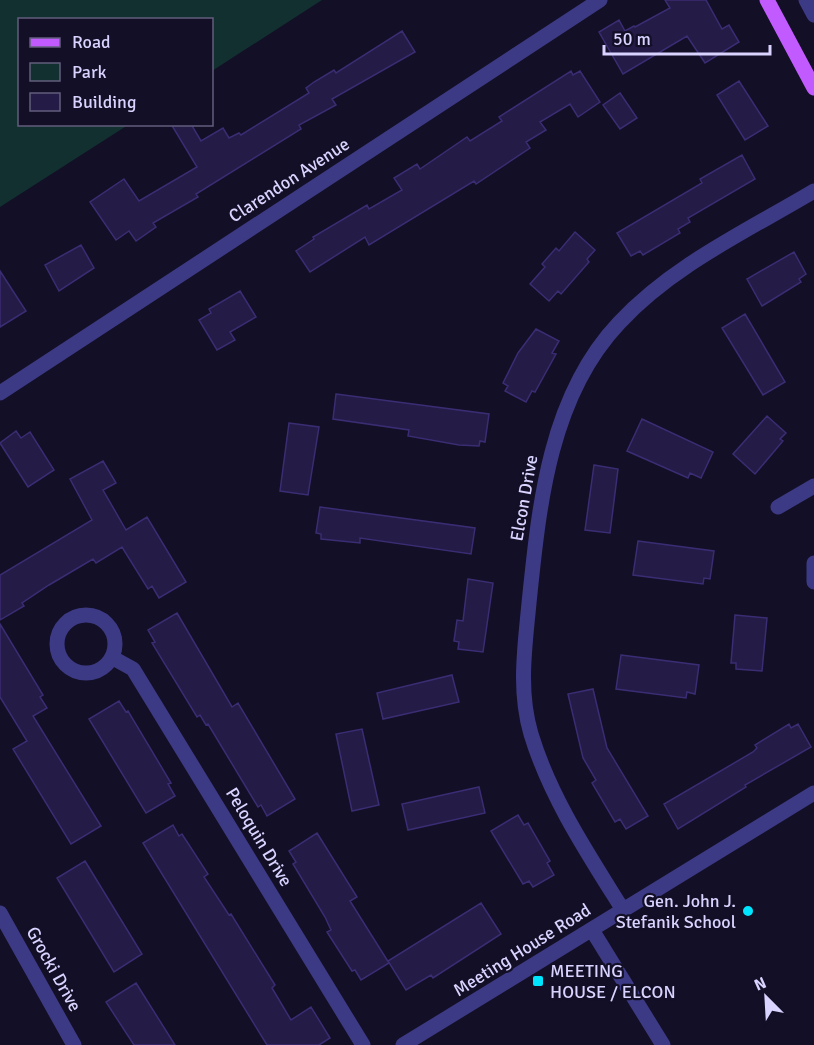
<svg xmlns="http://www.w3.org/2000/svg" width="814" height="1045" font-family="Signika,sans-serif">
<rect width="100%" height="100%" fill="#130f26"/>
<path fill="#12302f" d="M0,0H322L212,71V20H20V124L128,125L0,207Z"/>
<path fill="#241b47" stroke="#3b2d73" stroke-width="1.5" d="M665,0H706L722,29L729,25L739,42L705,63L687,36L623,74L599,32L619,20L625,31L634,26L635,27L670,8Z
M402,31L415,52L332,99L336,105L299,125L301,129L196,194L198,197L153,223L156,227L136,241L129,231L116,240L90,202L124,179L139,201L197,167L171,124H191L201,141L223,128L229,138L239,133L241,135L309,93L306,88L314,82L334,70L336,73Z
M571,71L573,75L580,71L600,102L578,117L570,104L540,122L546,130L526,142L530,148L476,184L474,181L369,245L365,237L310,272L296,251L314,239L313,237L367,205L369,209L402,190L394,178L417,164L420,169L467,137L470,141L502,121L499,117Z
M739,81L768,126L745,140L717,95Z
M620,93L637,118L620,129L603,105Z
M742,155L755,179L688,218L690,222L678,229L680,233L643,255L640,251L631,256L617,233L702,183L700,179Z
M575,232L595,250L587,259L589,262L561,294L558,291L549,301L530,284L545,267L542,264L556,248L559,251Z
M81,245L94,268L59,291L45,265Z
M794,252L806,274L799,279L801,282L762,306L747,279Z
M0,271L26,311L0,327Z
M240,291L256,317L230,332L235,340L217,350L199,320L211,313L209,309Z
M745,314L785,382L763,395L722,328Z
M536,329L559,341L552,353L556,354L535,392L532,391L526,402L505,391L508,386L503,383L518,353Z
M336,394L489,414L485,442L480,441L479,446L459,445L408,436L409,430L333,419Z
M767,416L786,433L780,439L783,441L755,474L733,454Z
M642,419L713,452L701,478L690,473L688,478L627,451Z
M289,423L319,427L308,495L280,491Z
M16,431L21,438L30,432L54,470L28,487L0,443Z
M103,461L116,483L103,490L126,530L147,517L186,582L159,598L152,586L148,589L122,547L96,563L93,559L49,585L22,603L24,606L0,620V575L92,520L70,479Z
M594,465L618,469L610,533L585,530Z
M320,507L475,528L471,554L360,538V543L321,539V534L316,533Z
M638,541L714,551L710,579L704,578L703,584L633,575Z
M468,579L493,583L483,652L458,649L459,642L454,641L457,620L463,621Z
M177,613L232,707L238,703L295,799L267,816L261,805L258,807L208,724L206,725L200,715L197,717L152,643L155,642L148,630Z
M735,615L767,618L762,671L736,669V663H731Z
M0,624L43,695L40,697L47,708L33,716L101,826L71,844L13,749L27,741L0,697Z
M621,655L699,665L695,694L687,692L686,698L616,689Z
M452,675L459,702L383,719L377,693Z
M593,689L607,748L648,816L626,829L620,819L615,822L592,783L596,780L583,758L568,694Z
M119,701L126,712L128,711L171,783L168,784L175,796L146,813L89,719Z
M789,724L791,728L798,724L811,747L745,785L746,787L678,829L664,804L753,752L757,748L755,745Z
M362,729L379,805L352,811L336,734Z
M479,787L485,813L408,830L402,804Z
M518,815L524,825L528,823L550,861L547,863L554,875L533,887L529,881L523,884L491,831Z
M173,825L179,836L182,834L208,874L204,877L229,915L231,914L275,985L272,988L291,1020L311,1007L330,1038L319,1045H267L143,843Z
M317,833L357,897L350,901L389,963L361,980L355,970L352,971L327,932L331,930L325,917L293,864L296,862L289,851Z
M85,861L142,954L114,972L57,878Z
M481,903L501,934L433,978L431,975L406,990L388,961Z
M136,983L175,1045H134L106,1002Z"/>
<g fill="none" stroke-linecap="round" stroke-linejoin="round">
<path stroke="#3d3a85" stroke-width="15" d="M806,0L814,15
M0,393L600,0
M778,507L814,486
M814,563V582
M57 644a29 29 0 1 1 58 0a29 29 0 1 1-58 0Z
M113,658L133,669L363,1045
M623,910C588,854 550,797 531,734C518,690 525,647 529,603C539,506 549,397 619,323C673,265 747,231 814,191
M0,913L74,1045
M592,930L663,1045
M403,1045L814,793"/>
<path stroke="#c25bff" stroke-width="15" d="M767,0L814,88"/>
</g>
<g fill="#00e5ff" stroke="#130f26" stroke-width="2">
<circle cx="748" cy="911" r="6"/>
<rect x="532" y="975" width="12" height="12" rx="3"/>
</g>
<g text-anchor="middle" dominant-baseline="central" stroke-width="4.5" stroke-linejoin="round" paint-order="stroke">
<g font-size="18" fill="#d9d4ff" stroke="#130f26">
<text transform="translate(289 180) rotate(-33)">Clarendon Avenue</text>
<text transform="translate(524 498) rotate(-80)">Elcon Drive</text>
<text transform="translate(259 837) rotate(59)">Peloquin Drive</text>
<text transform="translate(522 950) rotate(-32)">Meeting House Road</text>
<text transform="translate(54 969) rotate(61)">Grocki Drive</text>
</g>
<g font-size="18" fill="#d9d4ff" stroke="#130f26" text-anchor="end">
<text x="736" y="901">Gen. John J.<tspan x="736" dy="21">Stefanik School</tspan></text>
<text x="550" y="971" text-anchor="start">MEETING<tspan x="550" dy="21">HOUSE / ELCON</tspan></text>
</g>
</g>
<rect x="18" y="18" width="195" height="108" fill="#130f26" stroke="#625e7d" stroke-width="1.5"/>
<rect x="30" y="38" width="30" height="9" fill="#c25bff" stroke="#625e7d" stroke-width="1.5"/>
<text x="72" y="48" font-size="18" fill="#d9d4ff">Road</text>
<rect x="30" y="63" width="30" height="18" fill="#12302f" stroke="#625e7d" stroke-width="1.5"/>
<text x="72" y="78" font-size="18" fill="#d9d4ff">Park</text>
<rect x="30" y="93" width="30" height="18" fill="#241b47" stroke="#625e7d" stroke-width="1.5"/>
<text x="72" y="108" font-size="18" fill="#d9d4ff">Building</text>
<g transform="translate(766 997) rotate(336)" stroke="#130f26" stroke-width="4.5" paint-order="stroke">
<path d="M0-4.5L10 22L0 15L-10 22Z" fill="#d9d4ff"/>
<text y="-9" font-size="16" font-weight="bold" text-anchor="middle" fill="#d9d4ff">N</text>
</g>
<path d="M604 45v9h166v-9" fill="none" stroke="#d9d4ff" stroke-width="3"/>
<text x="613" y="45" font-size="18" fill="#d9d4ff" stroke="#130f26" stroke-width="4.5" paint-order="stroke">50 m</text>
</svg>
